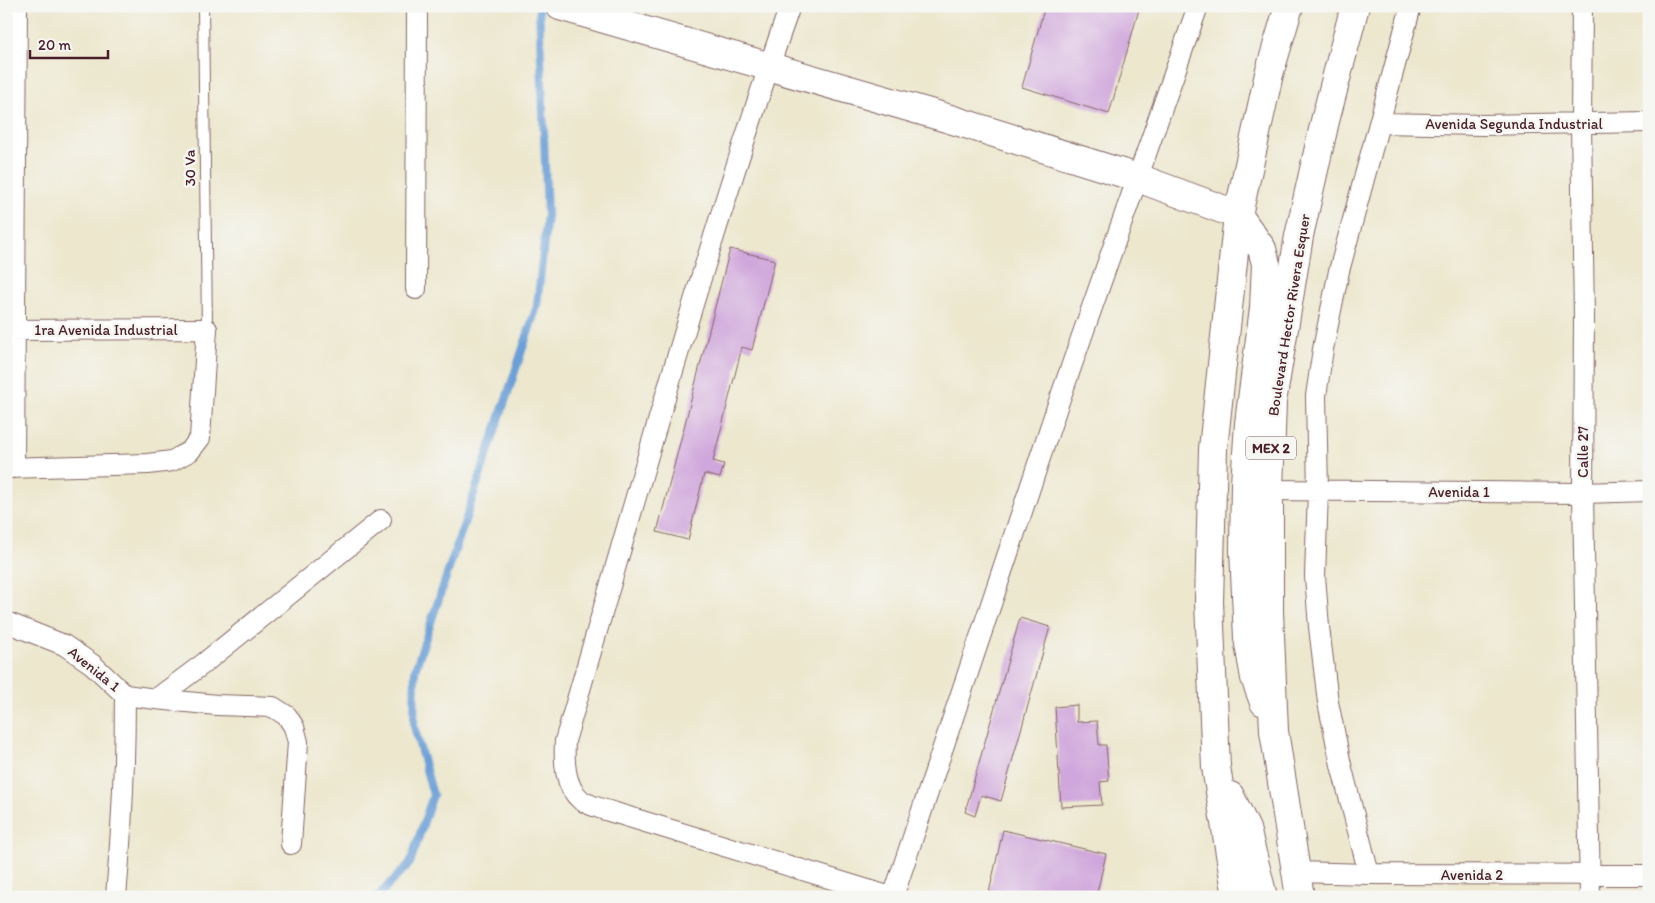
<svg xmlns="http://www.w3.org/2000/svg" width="1655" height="903" font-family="Itim,sans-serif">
<rect width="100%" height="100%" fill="#f6f6f2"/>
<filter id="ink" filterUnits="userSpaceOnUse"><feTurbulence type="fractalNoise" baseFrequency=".02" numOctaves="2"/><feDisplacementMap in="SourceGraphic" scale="10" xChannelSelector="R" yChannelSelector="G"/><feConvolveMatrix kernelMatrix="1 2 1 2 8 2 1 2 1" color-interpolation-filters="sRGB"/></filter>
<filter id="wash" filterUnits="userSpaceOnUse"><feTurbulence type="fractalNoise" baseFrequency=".0096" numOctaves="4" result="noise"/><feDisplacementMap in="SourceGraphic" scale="20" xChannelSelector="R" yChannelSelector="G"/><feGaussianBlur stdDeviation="1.12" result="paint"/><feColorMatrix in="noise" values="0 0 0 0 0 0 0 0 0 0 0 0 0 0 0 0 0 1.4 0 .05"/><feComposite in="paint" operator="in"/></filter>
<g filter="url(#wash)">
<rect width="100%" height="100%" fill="#ece7cd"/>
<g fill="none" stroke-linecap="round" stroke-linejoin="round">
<path stroke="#6a9fd7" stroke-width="8" d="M377,897L410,863L433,795L414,726L415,670L537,306L547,215L539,6"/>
</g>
<g id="blocks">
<path fill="#d0a7dc" d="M1045,6H1140L1109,114L1022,87Z
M730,249L775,260L752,350L742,347L713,461L724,464L720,478L704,474L688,540L657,532Z
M1020,618L1050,627L1001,801L981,795L975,816L965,812Z
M1077,705V722L1097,721L1099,745H1106L1109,781L1100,782L1102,805L1061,807L1055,707Z
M1003,830L1106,854L1096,897H1007L989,893Z"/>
</g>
</g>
<g filter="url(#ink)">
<use href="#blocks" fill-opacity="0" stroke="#836564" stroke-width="1"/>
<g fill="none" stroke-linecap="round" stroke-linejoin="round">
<defs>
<path id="service" d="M203,6L207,329"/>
<path id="minor" d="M790,6C705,248 637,495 565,741C564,761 564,786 581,800C589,806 609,811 619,814L891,897
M1582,6L1581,124L1584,318L1583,493L1590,897
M1380,123L1483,125L1649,122
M416,289L417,6
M6,330L207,329L200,438L190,451L172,461L148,464L6,468
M14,468L17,6
M1269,490L1583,493L1649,491
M6,622L64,645L92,664L125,695
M125,695L156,699L203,664L381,520
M156,699L217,705L273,707L287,716L294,727L298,742L291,844
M1295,872L1369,874L1649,875
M1369,874L1341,765L1328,702L1319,627L1315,576L1318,491L1316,396L1323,349L1339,271L1411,6
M116,897C122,829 125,762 125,695
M893,897L1057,407L1198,6"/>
<path id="secondary" d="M560,6L950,119L1138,178L1238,215"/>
<path id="primary" d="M1238,215L1262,249L1266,264L1264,308L1249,423L1245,484L1244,550L1248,638L1255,678L1264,702
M1230,796L1246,829L1263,897
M1237,897L1216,767L1209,602L1213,449L1238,215L1269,74L1289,6
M1300,897L1274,731L1269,612V490L1272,402L1299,236L1325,121L1355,6"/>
</defs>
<use href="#service" stroke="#836564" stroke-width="12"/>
<use href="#minor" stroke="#836564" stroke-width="22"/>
<use href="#secondary" stroke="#836564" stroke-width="30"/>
<use href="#primary" stroke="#836564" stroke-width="30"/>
<use href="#service" stroke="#fff" stroke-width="10"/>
<use href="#minor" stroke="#fff" stroke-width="20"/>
<use href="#secondary" stroke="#fff" stroke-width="28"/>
<use href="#primary" stroke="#fff" stroke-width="28"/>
</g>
</g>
<g text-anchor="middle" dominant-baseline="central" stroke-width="5" stroke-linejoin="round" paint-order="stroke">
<rect fill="#f6f6f2" stroke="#7e6067" stroke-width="1" x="1246" y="436.5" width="50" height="23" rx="4"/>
<g font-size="14" font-weight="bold" fill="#4a1f2b">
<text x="1271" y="448">MEX 2</text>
</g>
<g font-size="15" fill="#4a1f2b" stroke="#f6f6f2">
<text x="1514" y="124">Avenida Segunda Industrial</text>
<text transform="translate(190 168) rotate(-91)">30 Va</text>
<text transform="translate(1289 315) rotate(-81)">Boulevard Hector Rivera Esquer</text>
<text x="106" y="330">1ra Avenida Industrial</text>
<text transform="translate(1583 452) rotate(-90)">Calle 27</text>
<text x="1459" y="492">Avenida 1</text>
<text transform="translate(94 669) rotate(39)">Avenida 1</text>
<text x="1472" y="875">Avenida 2</text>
</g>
</g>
<rect width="1655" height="903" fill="none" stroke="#f6f6f2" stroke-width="25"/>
<path d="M30 50v8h78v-8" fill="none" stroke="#4a1f2b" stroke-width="2.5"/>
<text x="38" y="50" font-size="15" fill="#4a1f2b" stroke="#f6f6f2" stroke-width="4" paint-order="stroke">20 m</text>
</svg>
